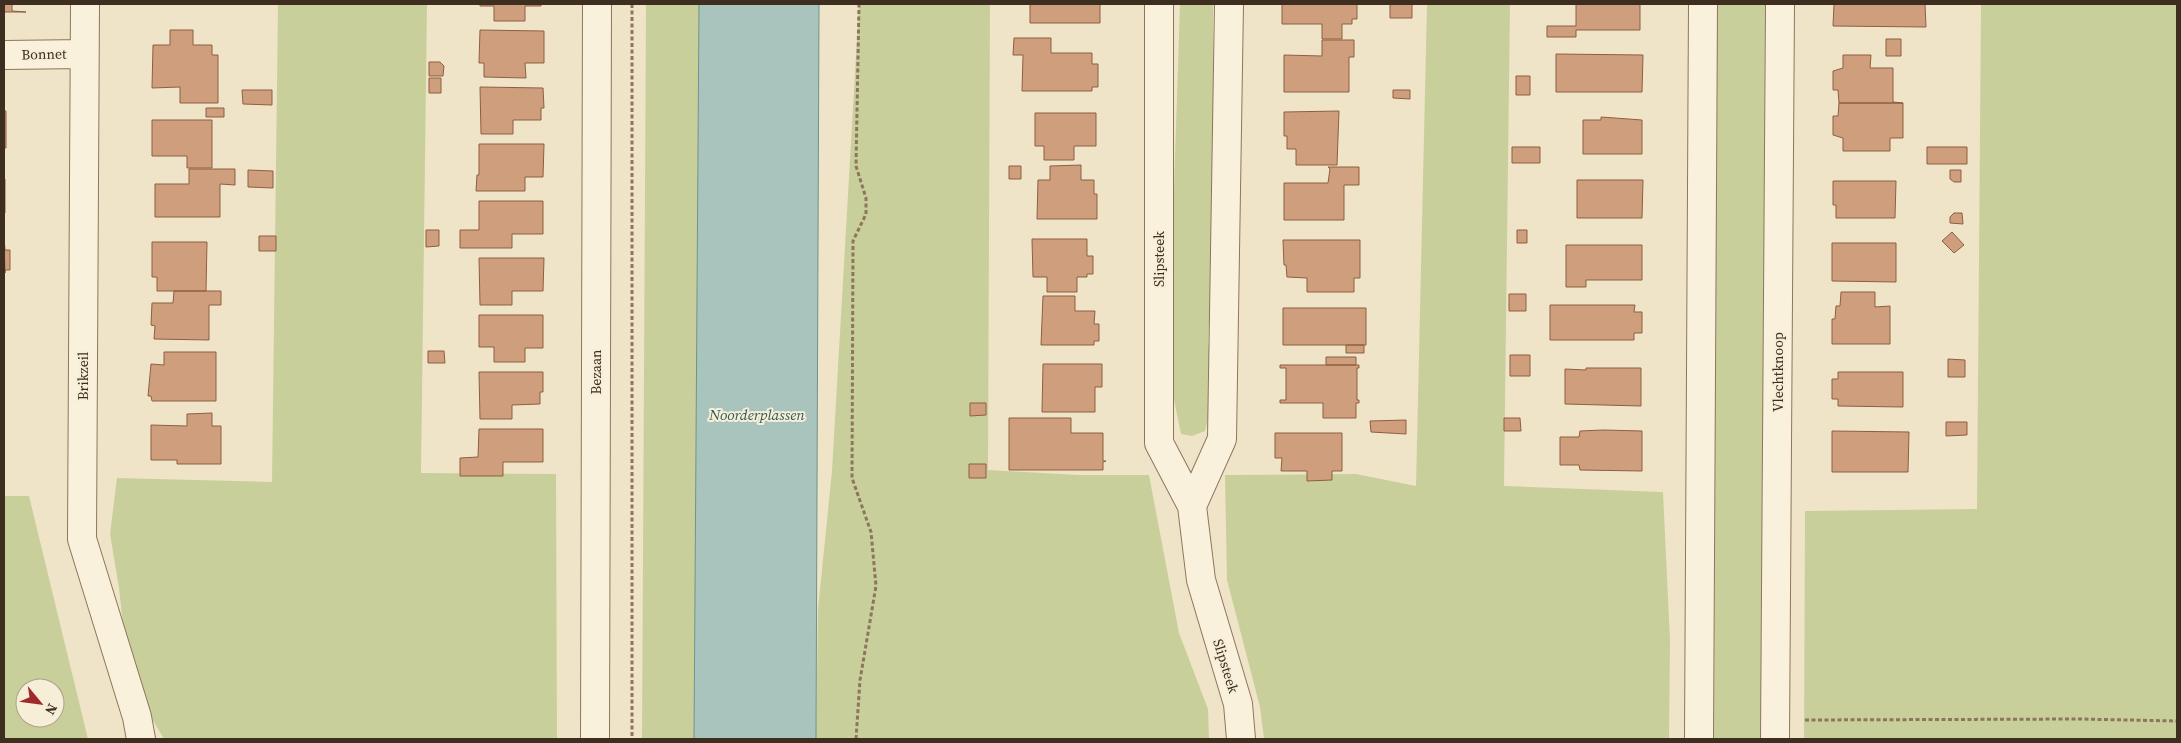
<svg xmlns="http://www.w3.org/2000/svg" width="2181" height="743" font-family="'Source Serif 4',serif">
<rect width="100%" height="100%" fill="#f0e4c8"/>
<path fill="#c9cf9b" fill-rule="evenodd" d="M278,4H427L421,473L556,474L557,739H164L129,680L119,588L110,534L117,478L272,482Z
M646,4H699L694,739H642Z
M859,4H990L988,470L1078,475H1149L1179,633L1208,709L1209,739H816L818,609L832,471Z
M1180,4H1213V216L1208,345H1219L1216,387L1205,431L1192,436L1181,434L1168,371Z
M1427,4H1510L1504,486L1663,492L1670,640L1669,739H1264L1260,707L1227,580L1225,475L1356,474L1416,486Z
M1716,4H1765L1762,739H1714Z
M1981,4H2177V739H1804L1805,511L1977,509Z
M4,496H29L88,739H4ZM25,688H55V718H25Z"/>
<path fill="#a9c4bc" stroke="#6f938a" d="M699,4H819L816,739H694Z"/>
<path fill="#cf9f7d" stroke="#8d5f41" d="M4,4H12V11L26,12H4Z
M480,4H541V6H525V21H494V6H480Z
M1030,4H1100V23H1030Z
M1282,4H1357V19H1352V24H1342V39H1322V24H1282Z
M1390,4H1412V18H1390Z
M1576,4H1640V30H1576V37H1547V26H1576Z
M1834,4H1925L1926,27L1833,26Z
M170,30H193V45H212V55H218V103H180V87L152,88L153,45H170Z
M480,30L544,31V63H525L526,78L484,77V63H479Z
M1014,38H1051V53H1092V64H1098V87H1092V91H1022L1023,55H1013Z
M1886,39H1901V56H1886Z
M1322,40H1354V57H1349V92H1284V55L1322,56Z
M1556,54L1643,55L1642,92H1556Z
M1843,55H1871L1870,68H1893V102L1903,103H1839L1838,90H1833V71L1843,68Z
M429,62H440L444,66L443,76H429Z
M1516,76H1530V95H1516Z
M429,78H441V93H429Z
M480,87L543,88L544,108H541V120H513V134H481Z
M242,90H272V105L243,104Z
M1393,90H1410V99L1393,98Z
M1839,103H1903V138H1890V151H1843V138L1833,135V116H1838Z
M206,108H224V117H206Z
M4,111H6V148H4Z
M1339,111L1337,165H1296V149H1287V136H1284V112Z
M1035,113H1096V146H1074V160H1044V146H1035Z
M1601,117L1642,120V154H1583V120H1601Z
M152,120H212V168H187V156H152Z
M479,144H544L543,177H525V191H476L477,175H479Z
M1512,147H1540V163H1512Z
M1927,147H1967V164H1927Z
M1081,165V180H1094V194H1097V219H1037L1038,180H1050V166Z
M1009,166H1021V179H1009Z
M1328,167H1359V185H1344V220H1284V183H1328L1330,169Z
M189,169H235V185L220,184V217H155V184H189Z
M248,170L273,171V188L248,187Z
M1950,170H1961V182H1954L1950,179Z
M4,179H5V213H4Z
M1577,180H1643L1642,218H1577Z
M1833,181H1896L1895,218H1836V205H1833Z
M479,201H543V234H512V248H460V230H479Z
M1954,213H1962L1963,224L1950,223V217Z
M426,230H439V246L426,247Z
M1517,230H1527V243H1517Z
M1952,232L1964,245L1954,253L1942,241Z
M259,236H276V251H259Z
M4,238L5,250H10V270H5V273Z
M1032,239H1087V256H1093V274H1087V277H1077V292H1047V277H1033Z
M1283,240H1360V278H1354V292H1307V278L1287,277L1286,265H1284Z
M152,242H207L206,291H157V277H152Z
M1832,243H1896V282L1832,281Z
M1566,245H1642V280H1586V287H1566Z
M479,258H544L543,291H512V305H480Z
M174,291H221V305H209V340L154,339L155,326L151,325L152,303H173Z
M1841,292H1875V307L1890,306V344H1832V319H1835L1836,306H1840Z
M1509,294H1526V311H1509Z
M1043,296H1075V311H1095L1094,324H1099V341H1094V345H1041Z
M1550,305H1635L1634,312H1642V333H1634V340H1550Z
M1283,308H1366V345H1283Z
M479,315H543V348H525V362H494V347H479Z
M1346,345H1364V353H1346Z
M428,351H444L445,363H428Z
M164,352H216V401H152L151,396H148L151,364L164,365Z
M1510,355H1530V376H1510Z
M1326,357H1356V365H1326Z
M1948,359L1965,360V377H1948Z
M1043,364H1102V387H1095V412H1042Z
M1280,365H1359V368H1357V400H1359V403H1356V418H1323V403H1280V400H1286V368H1280Z
M1586,368H1641V406L1565,404V369L1586,370Z
M479,372H543V392H540V404L512,405V419H480Z
M1838,372H1903V407L1838,406V399H1832V379H1838Z
M970,403H986V415L970,416Z
M212,413V426H221V464H177V460H151V425L187,426V414Z
M1009,418H1071V433H1103V461H1106L1103,462V470H1009Z
M1504,418H1520L1521,431H1504Z
M1406,420V434L1371,432L1370,421Z
M1946,422H1967V435L1946,436Z
M479,429H543V462H503V476H460V458L478,457Z
M1603,430L1642,431V471L1580,470L1579,465H1560V437H1579L1580,431Z
M1832,431L1909,432L1908,472H1832Z
M1275,433H1342V471H1332V480L1307,481V471H1281L1282,458H1275Z
M969,464H986V478H969Z"/>
<g fill="none" stroke-linecap="round" stroke-linejoin="round">
<defs>
<path id="street" d="M85,4L82,539L137,717L141,739
M1159,4V443L1192,506L1201,580L1238,704L1241,739
M4,55L84,54
M1192,506L1222,439L1229,4
M595,739L597,4
M1699,739L1703,4
M1775,739L1780,4"/>
</defs>
<use href="#street" stroke="#8d765c" stroke-width="30"/>
<path stroke="#8d765c" stroke-width="3" stroke-dasharray="4 2.5" stroke-linecap="butt" d="M632,4V739
M1805,720L2079,719L2177,721
M856,739L860,680L876,586L871,532L852,478L853,241L866,214V198L856,166L859,4"/>
<use href="#street" stroke="#faf1dc" stroke-width="28"/>
</g>
<g text-anchor="middle" dominant-baseline="central" stroke-width="4" stroke-linejoin="round" paint-order="stroke">
<g font-size="14" fill="#3d2e20" stroke="#f7eed8">
<text transform="translate(44 54) rotate(-1)">Bonnet</text>
<text transform="translate(1159 259) rotate(-90)">Slipsteek</text>
<text transform="translate(596 372) rotate(-90)">Bezaan</text>
<text transform="translate(1778 372) rotate(-90)">Vlechtknoop</text>
<text transform="translate(83 376) rotate(-90)">Brikzeil</text>
<text transform="translate(1226 666) rotate(73)">Slipsteek</text>
</g>
<g font-size="15" font-style="italic" fill="#2f5d5a" stroke="#f7eed8">
<text x="757" y="414">Noorderplassen</text>
</g>
</g>
<rect width="2181" height="743" fill="none" stroke="#3d2e20" stroke-width="10"/>
<g transform="translate(40 703) rotate(119)"><circle r="24" fill="#f7eed8" stroke="#ada18e"/>
<path d="M0-4L9 19L0 12L-9 19Z" fill="#9e2a2b"/>
<text y="-8" font-size="14" font-weight="bold" text-anchor="middle" fill="#3d2e20">N</text>
</g>
</svg>
